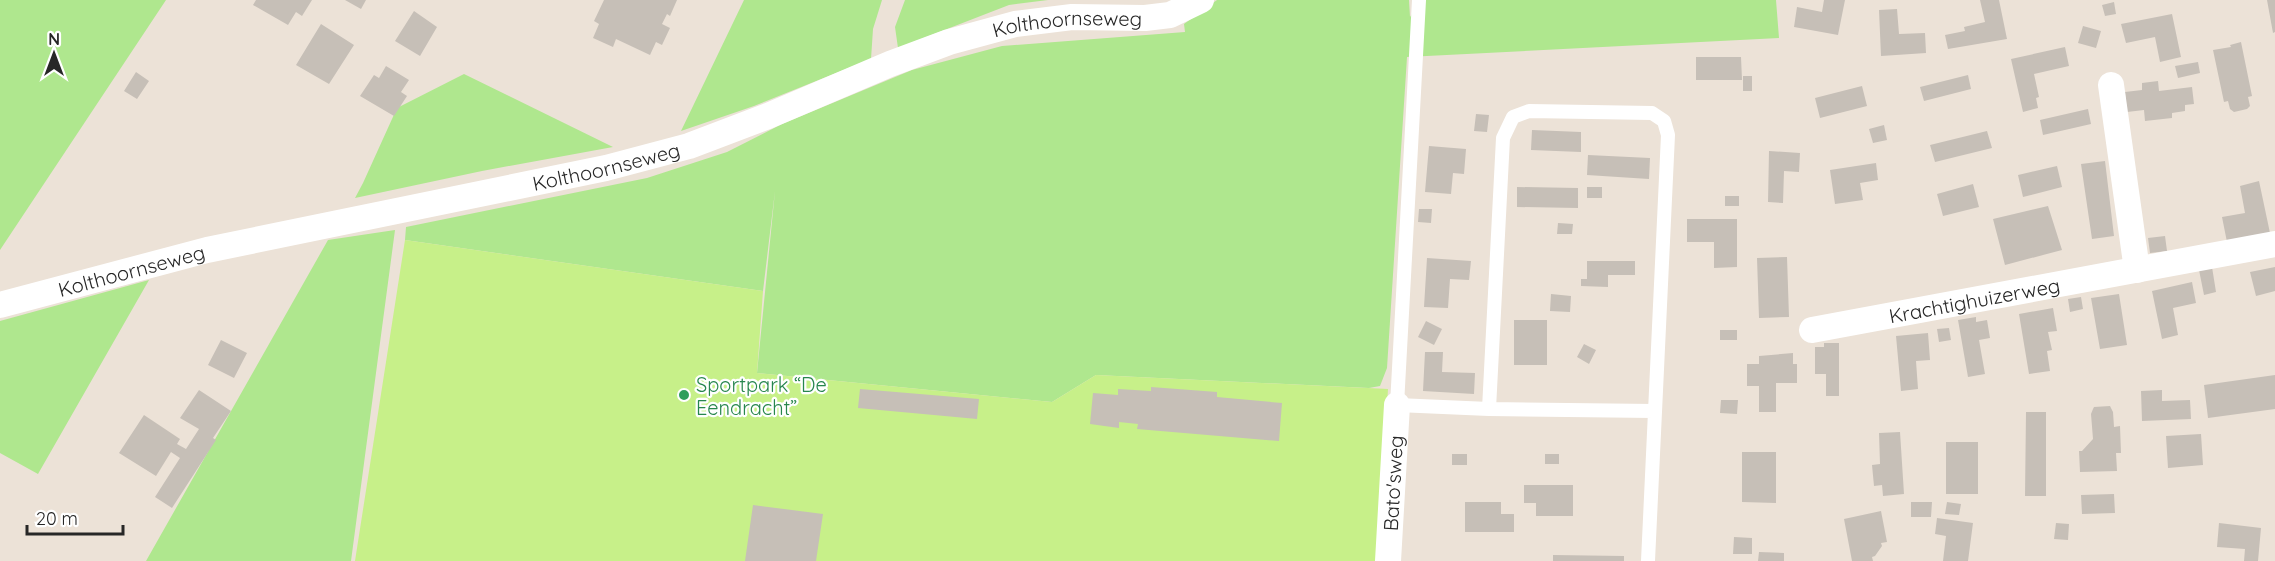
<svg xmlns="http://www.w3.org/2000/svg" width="2275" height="561" font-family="Quicksand,sans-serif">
<rect width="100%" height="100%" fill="#ece2d7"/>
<path fill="#afe78e" d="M0,0H166L0,250Z
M744,0H882L873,29L871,59L754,106L681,131Z
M905,0H1048L1009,5L898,48L895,27Z
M1217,0H1409L1410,17L1421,0H1776L1779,38L1407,57L1387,368L1380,386L1369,388L1096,375L1052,402L757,373L775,191L763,291L405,240L406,227L647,178L727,152L782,124L912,70L1002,46L1185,32L1184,24Z
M464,74L613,147L482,171L355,198L363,183L397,108Z
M395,230L351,561H146L328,240Z
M149,280L38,474L0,453V321Z"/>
<path fill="#c7f089" d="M405,240L763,291L757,373L1052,402L1096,375L1388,389L1378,561H355Z"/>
<path fill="#c6bfb7" d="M256,0H312L302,16L296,12L288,25L253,5Z
M345,0H366L361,9Z
M604,0H677L670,16L667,14L662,24L670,28L662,45L656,42L650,55L616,39L613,47L593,38L599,24L594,21Z
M1824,0H1845L1838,35L1794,27L1797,7L1822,12Z
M1980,0H1999L2007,39L1948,49L1945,35L1965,31L1964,27L1985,22Z
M2267,0H2275V32L2273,33Z
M2114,2L2116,14L2105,16L2102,5Z
M1897,9L1899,34L1925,33L1926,53L1881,56L1879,10Z
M414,11L437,27L420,56L395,41Z
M2172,14L2181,57L2160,62L2155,37L2126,43L2121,24Z
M321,24L354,45L329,84L296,65Z
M2083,26L2101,31L2096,48L2078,43Z
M2241,42L2252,96L2248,97L2250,106L2247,109L2234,112L2230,109L2228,101L2224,102L2213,50L2231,47L2230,45Z
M2065,47L2069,66L2034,74L2039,97L2036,98L2038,108L2023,112L2011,59Z
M1696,57H1741L1742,80H1696Z
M2198,62L2200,73L2178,78L2175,66Z
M386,66L409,80L401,92L407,96L394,116L360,96L374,75L379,78Z
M136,72L149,81L137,99L124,91Z
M1968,75L1971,89L1924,101L1920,87Z
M1743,76H1752V91H1743Z
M2158,81L2159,91L2192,87L2194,104L2185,105V111L2172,113V118L2145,121L2144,110L2127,112L2125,92L2142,90V83Z
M1862,86L1867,106L1820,118L1815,98Z
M2088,109L2091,124L2043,135L2040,120Z
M1476,114L1489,115L1487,132L1474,131Z
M1884,125L1887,140L1873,143L1869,129Z
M1532,130L1581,132V152L1531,150Z
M1987,131L1992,148L1935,162L1930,145Z
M1429,146L1466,149L1464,174L1453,173L1451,194L1425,192Z
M1769,151L1800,153L1799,172L1784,171L1783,203L1768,202Z
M1588,155L1650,158L1649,179L1587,175Z
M2105,161L2114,236L2092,239L2081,164Z
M1876,163L1878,180L1860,183L1863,200L1835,204L1830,170Z
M2057,166L2062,187L2023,197L2018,175Z
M2259,181L2270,233L2227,242L2222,217L2245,213L2240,186Z
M1973,184L1979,207L1943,216L1937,194Z
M1517,187L1578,188V208L1517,207Z
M1587,187H1602V198H1587Z
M1725,196H1739V206H1725Z
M2048,206L2062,250L2005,265L1993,219Z
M1419,209H1432L1431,223L1418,222Z
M1687,219H1737V267L1714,268V242H1687Z
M1558,223L1573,224L1572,234H1557Z
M2165,236L2167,251L2150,253L2148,238Z
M1787,257L1789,317L1759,318L1757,258Z
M1427,258L1471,261L1469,280L1450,279L1448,308L1424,307Z
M1587,261H1635V275H1608V287L1581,286V279H1587Z
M2212,267L2216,292L2204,295L2199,270Z
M2275,267V291L2256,296L2250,272Z
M2192,282L2196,303L2173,308L2178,335L2162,339L2152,291Z
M1551,294L1571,296L1570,312L1550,311Z
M2119,294L2127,345L2100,349L2091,298Z
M2081,297L2083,309L2070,312L2068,299Z
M2053,308L2057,331L2048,332L2052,350L2047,351L2050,371L2029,374L2019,314Z
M1976,317V322L1987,320L1990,338L1979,340L1985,374L1968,377L1958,320Z
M1514,320H1547V365H1514Z
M1426,321L1442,329L1434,345L1418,337Z
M1949,328L1951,340L1939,342L1937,329Z
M1720,330H1737V340H1720Z
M1928,333L1930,360L1916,361L1918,389L1901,391L1896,336Z
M221,340L247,353L234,378L208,365Z
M1824,343H1839V396H1826V374H1815V347H1824Z
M1584,344L1596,350L1589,364L1577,357Z
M1425,352H1443L1442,372L1475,373L1474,394L1423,391Z
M1793,353V364H1797V383H1776V412H1759V386H1747V364H1759V356Z
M2275,375V409L2208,418L2204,385Z
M1151,387L1217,392V397L1282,403L1279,441L1137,429L1138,424L1119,422V428L1090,424L1093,393L1118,395V389L1151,391Z
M860,389L979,399L977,419L858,408Z
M199,390L231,411L213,438L216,440L172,508L155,497L180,458L171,452L156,476L119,453L144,415L180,439L177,444L186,449L199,429L180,418Z
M2162,390V401L2190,400L2191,419L2142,421L2141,391Z
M1721,400H1738L1737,414L1720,413Z
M2110,406L2113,412L2114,427L2120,426L2121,453H2116L2117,471L2080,472L2079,451H2082L2093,439L2091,414L2093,409L2094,407Z
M2026,412H2046V496H2025Z
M1900,432L1904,494L1883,496L1882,485L1874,486L1872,465L1880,464L1879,433Z
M2201,434L2203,465L2168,468L2166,436Z
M1946,442H1978V494H1946Z
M1742,452H1776V503L1742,502Z
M1452,454H1467V465H1452Z
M1545,454H1559V464H1545Z
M1524,485H1573V516H1536V503H1524Z
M2114,494L2115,513L2082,514L2081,495Z
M1465,502H1501V514H1514V532H1465Z
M1911,502H1932L1931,517H1911Z
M1947,502L1961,504L1959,515L1945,514Z
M753,505L823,514L816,561H745Z
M1881,511L1887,542L1881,543L1882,546L1875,556L1872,557L1873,561H1852L1844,519Z
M1937,518L1973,523L1968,561H1943L1946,536L1935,534Z
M2056,523L2069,524L2068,540L2054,539Z
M2219,523L2261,528L2258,561H2244L2245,549L2217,547Z
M1734,537L1752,538V554H1733Z
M1759,552L1784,553V561H1758Z
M1553,555L1624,556V561H1553Z"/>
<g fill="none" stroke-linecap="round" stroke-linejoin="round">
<path stroke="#fff" stroke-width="14" d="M1419,0L1397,405L1489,409L1654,411
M1489,409L1503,138L1513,117L1529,111L1652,113L1664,121L1668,135L1648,561"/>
<g stroke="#fff" stroke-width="26">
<path d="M2111,85L2137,270"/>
<path id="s1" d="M0,305L207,250L606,168L689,146L768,116L890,64L949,42L1015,24L1072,17L1145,18L1170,15L1201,0"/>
<path id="s2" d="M1812,330L2275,244"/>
<path id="s3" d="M1388,561L1397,405"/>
</g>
</g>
<circle fill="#2e9e5b" stroke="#fff" stroke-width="2" cx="684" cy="395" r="6"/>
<g text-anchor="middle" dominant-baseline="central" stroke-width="4.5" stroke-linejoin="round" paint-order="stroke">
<g font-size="20" fill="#272727" stroke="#fff">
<text stroke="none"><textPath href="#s1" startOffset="1108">Kolthoornseweg</textPath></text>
<text stroke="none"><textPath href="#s1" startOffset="622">Kolthoornseweg</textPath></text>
<text stroke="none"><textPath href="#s1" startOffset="136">Kolthoornseweg</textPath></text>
<text stroke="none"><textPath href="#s2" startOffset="165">Krachtighuizerweg</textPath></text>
<text stroke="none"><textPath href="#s3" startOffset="78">Bato'sweg</textPath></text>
</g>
<g font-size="20" fill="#27864d" stroke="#fff" text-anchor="start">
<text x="696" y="384">Sportpark “De<tspan x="696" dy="23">Eendracht”</tspan></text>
</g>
</g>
<g transform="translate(54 54)" stroke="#ffffff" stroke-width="4.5" paint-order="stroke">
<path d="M0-4.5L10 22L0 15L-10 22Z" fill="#272727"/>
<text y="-9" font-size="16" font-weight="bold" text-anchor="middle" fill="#272727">N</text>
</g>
<path d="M27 525v9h96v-9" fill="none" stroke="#272727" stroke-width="3"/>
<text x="36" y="525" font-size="18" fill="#272727" stroke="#ffffff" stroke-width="4.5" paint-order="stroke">20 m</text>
</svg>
